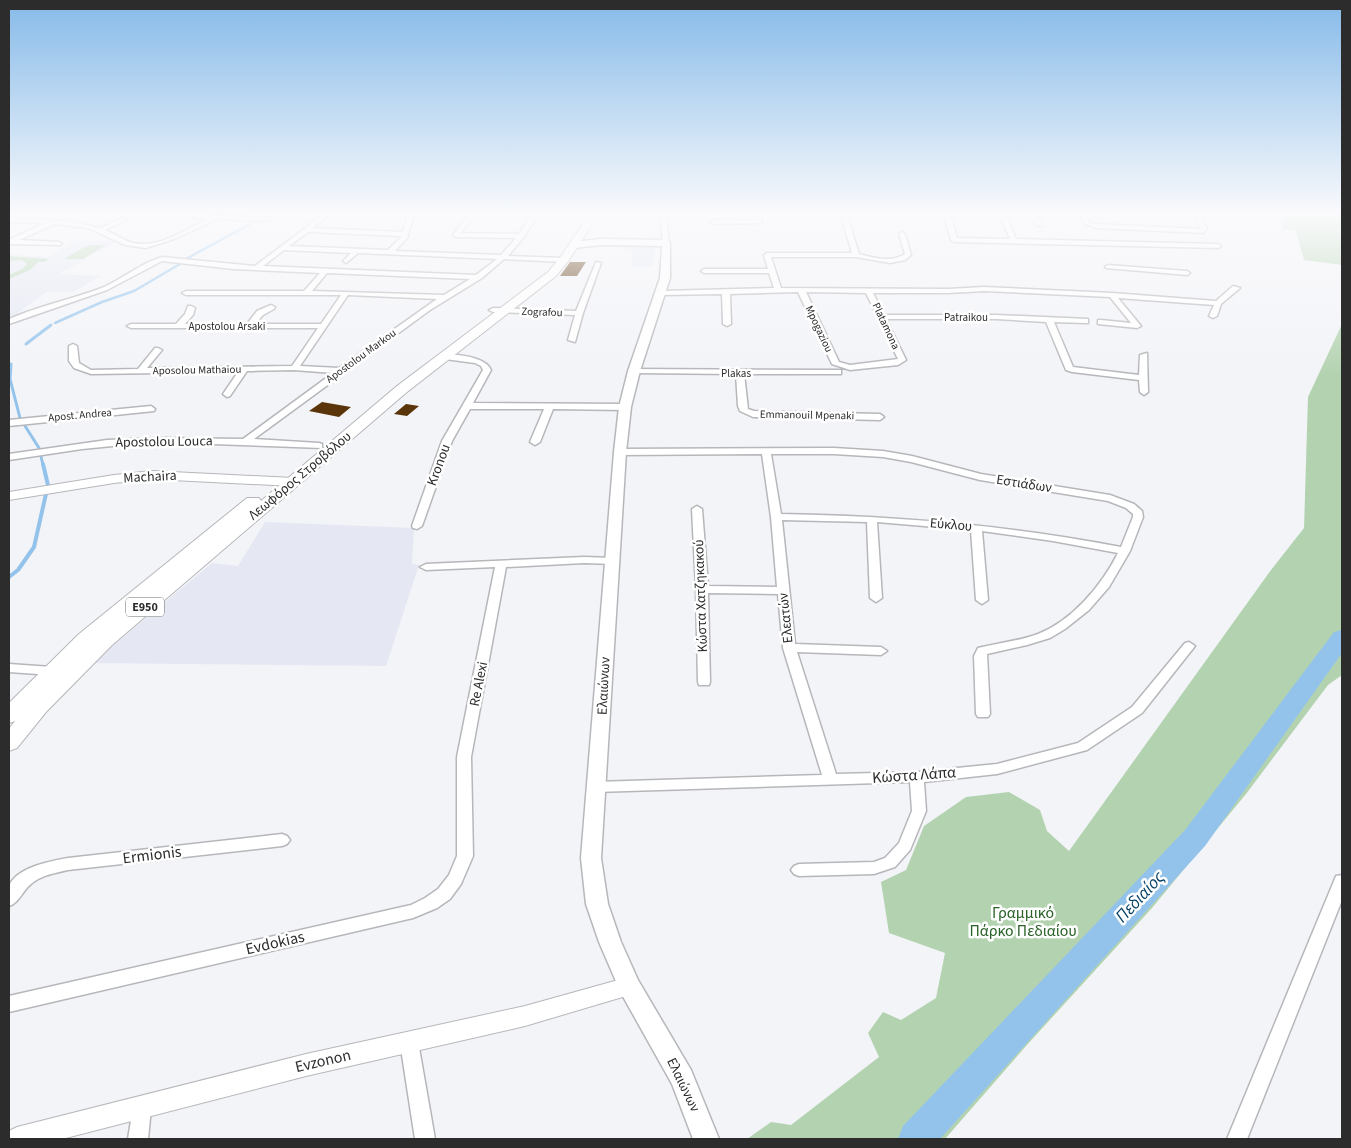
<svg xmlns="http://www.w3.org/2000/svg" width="1351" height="1148" font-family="'Source Sans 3',sans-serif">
<rect width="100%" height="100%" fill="#f3f4f8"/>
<path fill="#e5e8f3" d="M75,240L117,241L59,274L100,276L74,292H46L14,316H9V254L47,257Z
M655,246L652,266L632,267V252L624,251L625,247Z
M265,522L414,528L412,564L419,565L386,666L92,663L212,563L238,566Z"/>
<path fill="#b3d3b0" d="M1280,215H1342V265L1304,260L1296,231L1307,232L1283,229Z
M88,245H106L83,259H64Z
M9,256L49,259L45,262H38L30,270L9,279V275L22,269L27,264L22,260L9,261Z
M1342,324V675L1328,685L1246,794L1152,908L1026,1046L945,1139H747L771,1122L791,1125L879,1057L868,1033L883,1012L901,1020L936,998L945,953L889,933L881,882L906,870L924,826L966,797L1009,792L1040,810L1047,831L1069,851L1271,570L1304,528L1308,397Z"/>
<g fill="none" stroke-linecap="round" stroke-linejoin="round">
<path stroke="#93c3eb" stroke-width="2.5" d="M272,218L283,215
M184,260L252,223L262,221
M55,323L102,302L134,291L180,264"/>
<path stroke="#93c3eb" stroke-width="3" d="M26,344L51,325
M11,364L10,379L20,418L39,448L43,465"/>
<path stroke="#93c3eb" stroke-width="4" d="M9,577L18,570L34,547L48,485L43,464"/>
<path fill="#93c3eb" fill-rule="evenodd" d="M1342,630V653L1205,846L940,1139H898L903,1126L1185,830L1334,632Z"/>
</g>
<path fill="#5b350a" d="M570,262H586L577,276H560Z
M322,402L351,407L339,417L309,411Z
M406,404L419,406L407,416L394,414Z"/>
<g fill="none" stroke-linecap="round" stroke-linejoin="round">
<defs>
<path id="minor" d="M130,215H137L105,230C115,234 124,241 134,243C159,249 188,228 209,218L173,217L170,215L269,217L272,219L269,221L218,219L174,239L146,248L125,245L88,228L55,224L19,240L59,242L62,244L61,245L9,244V240L44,223L9,222V218L67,221L100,228Z
M323,215H329L312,228L403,232L408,215H414L407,238L395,251L501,255L516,238L456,237L453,235L468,215H474L461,233L519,234L531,215H537L524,237L508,256L564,258L567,260L564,262L504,259L482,278L430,310L254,439L319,443L322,444V448L213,444H133L82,449L9,460V454L107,440L160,438L243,439L333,373L294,370L247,371L230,396L227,397L223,394L238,372L91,374L74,368L69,361V346L73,344L77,346L79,363L91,370L138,369L155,348H158L162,350L147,368L292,366L318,328H131L127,326L131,324H176L185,314L188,306H191L195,308L193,315L185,324H247L257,311L271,305L275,307L274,309L263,315L255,324H321L341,295H186L182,293L186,291H304L320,273L233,269L162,261L107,290L9,324V319L19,315C47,304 76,298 104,287C124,278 141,263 162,257L255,266ZM308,232L402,236L388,250L289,246ZM284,250L351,253L343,261L346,263L358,253L497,259L476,275L263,266ZM327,273L470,279L444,295L312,291ZM348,295L437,299L339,368L300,366Z
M660,215H666L669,243L666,245L663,243Z
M756,215H762V223L714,224L711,222L714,220H757Z
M841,215H847L859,254C874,258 891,263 905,254L899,234L902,232L905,234L911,255L905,260L890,263L856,257H771L781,288L948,289L984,287L1112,293L1216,301L1233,286L1240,288L1221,304L1217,316L1213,318L1209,316L1214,305L1118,298L1141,326L1137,328L1098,324V320H1101L1131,323L1110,297L984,291L948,293H873L884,315H996L1088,319V323H1085L1054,322L1073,367L1139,375L1140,355L1147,353L1148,392L1144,395L1140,392L1139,380L1072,372L1066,370L1046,322L996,319H886L906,360L898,365L850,370L832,364L798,292L730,294L731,324L727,326L723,324L722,294L661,295L657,293L661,291L774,288L769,273H704L701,271L704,269H768L764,255L767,253H852ZM806,292L866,293L898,359L850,365L839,362Z
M944,215H950L957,238L1010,239L1000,215H1006L1016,239L1218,244L1221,246L1218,248L954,242L951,240Z
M1030,215H1036L1043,225L1042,226H1038Z
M1080,215H1086L1089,222L1097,224L1201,229L1194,215H1200L1207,229L1203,233L1097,228L1085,224Z
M596,262L601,263L583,313L575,342L568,340L575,315L493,312L489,310L493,308L576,311Z
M1108,265L1187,271L1190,273L1187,275L1106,268L1105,267Z
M442,355C455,353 486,357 491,370L473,403L625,404L629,407L625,410L553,409L540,442L535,445L530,442L544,409H470L452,441L422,526L417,529L413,528L412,526L442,441L483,370L481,366L475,363L445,359H442Z
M631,369L838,370H841V374H744L748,409L754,411L880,414L884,417L880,420L753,417L740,411L738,406L736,374L634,373H631Z
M151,406L155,409L154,411L9,426V420Z
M834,448L883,451L912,456L981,474L1110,495L1134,504L1142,511L1143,517L1130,551L1109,587L1089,610L1065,629L1050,638L1027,645L987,654L990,714L988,717H978L976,714L974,656L978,648C998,643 1019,641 1038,634C1072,621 1102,585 1118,553L1053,541L982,531L988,600L982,604L976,600L971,530L877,522L882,598L876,602L870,598L867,522L782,520L795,644L881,647L887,651L881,655L797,652L836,774L917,772L997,764L1078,743L1132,707L1185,643L1189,642L1195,646L1142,713L1087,750L997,774L924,782L926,811L910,850L895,867L874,874L799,876L794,874L791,870L794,866L799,864L874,862L885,858L899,843L912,811L910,782L595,792L590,791L588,787L590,783L595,782L822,775L783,648L778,594L708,593L710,682L709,685H699L698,682L696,589L692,509L697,506L702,509L708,586L777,587L771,517L762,454L620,455L615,452L620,449ZM771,454H834L883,457L911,462L980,480L1108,501L1126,508L1133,514V517L1121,547C1007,525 896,516 781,514Z
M584,557L613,558L619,561L613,564L584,563L506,567L471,757L473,856L461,884L450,899L437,908L413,918L9,1012V996L411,905L425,898L438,889L449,875L457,856V757L495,567L426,570L420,567L426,564Z
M9,664L52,667L56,668L58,671L56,674L52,675L9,672Z
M282,834L287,836L290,840L287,844L282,846L68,870C55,873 41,875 31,884C23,890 19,903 9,906C9,900 7,891 9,886C17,867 51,861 68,858Z
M1342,875V900L1247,1139H1227L1334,881L1336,876Z
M409,1034L415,1036L418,1042L435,1139H415L400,1042L403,1036Z
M142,1099L149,1101L151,1108L148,1139H128L133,1108L135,1101Z"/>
<path id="tertiary" d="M152,471L293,478L299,482L293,486L152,479L114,483L9,500V492L114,475Z
M629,977L636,979L640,986L636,993L525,1026L306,1076L62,1139H9V1131L17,1127L306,1054L525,1006Z"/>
<path id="secondary" d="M601,239L666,240L670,243V278L640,371L631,407L626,452L601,858L608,904L621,942L638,980L691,1070L719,1139H693L672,1084L621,993L599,942L586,904L581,858L614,452L619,407L628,371L660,278L662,246L601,245L574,248L570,245L574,242Z"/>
<path id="primary" d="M589,215H598L569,260L556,276L407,392L112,645L46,712L17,748L9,751V729L15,721L9,723V703L79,634L247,498H259L261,501L397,386L548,272L560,258Z"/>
</defs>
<use href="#minor" stroke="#b6b7ba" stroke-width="3"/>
<use href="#tertiary" stroke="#b6b7ba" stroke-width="2"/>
<use href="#secondary" stroke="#b6b7ba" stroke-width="3"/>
<use href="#primary" stroke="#b6b7ba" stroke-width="2"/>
<use href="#minor" fill="#fff" fill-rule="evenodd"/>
<use href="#tertiary" fill="#fff" fill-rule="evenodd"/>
<use href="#secondary" fill="#fff" fill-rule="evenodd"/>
<use href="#primary" fill="#fff" fill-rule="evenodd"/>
</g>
<linearGradient id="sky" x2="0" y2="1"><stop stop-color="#86bae9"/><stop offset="0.57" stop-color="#fafafc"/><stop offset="1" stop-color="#fafafc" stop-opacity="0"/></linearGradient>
<rect width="1351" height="375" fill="url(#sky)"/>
<g text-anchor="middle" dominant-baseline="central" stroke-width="5" stroke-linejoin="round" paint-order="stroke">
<g font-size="11" fill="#2c2c2d" stroke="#fff">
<text transform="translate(542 312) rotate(2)">Zografou</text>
<text x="966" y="317">Patraikou</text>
<text x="227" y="326">Apostolou Arsaki</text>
<text transform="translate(886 326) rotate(65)">Platamona</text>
<text transform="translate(819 329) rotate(65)">Mpogaziou</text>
<text transform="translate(361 356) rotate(-36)">Apostolou Markou</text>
<text transform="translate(197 370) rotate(-1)">Aposolou Mathaiou</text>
<text x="736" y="373">Plakas</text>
<text transform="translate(80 415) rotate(-5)">Apost. Andrea</text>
<text transform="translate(807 415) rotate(1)">Emmanouil Mpenaki</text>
</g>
<rect fill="#fff" stroke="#6b6b6c" stroke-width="1" x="126" y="597.5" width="38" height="19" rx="4"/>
<g font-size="12" font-weight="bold" fill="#2c2c2d">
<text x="145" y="607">E950</text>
</g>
<g font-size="14" fill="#2c2c2d" stroke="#fff">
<text transform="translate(164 442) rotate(-1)">Apostolou Louca</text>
<text transform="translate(439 465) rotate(-70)">Kronou</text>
<text transform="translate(300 476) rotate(-40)">Λεωφόρος Στροβόλου</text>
<text transform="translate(150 477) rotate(-3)">Machaira</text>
<text transform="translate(1024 484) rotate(9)">Εστιάδων</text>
<text transform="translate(951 525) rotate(5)">Εύκλου</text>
<text transform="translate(701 596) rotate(-92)">Κώστα Χατζηκακού</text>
<text transform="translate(786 618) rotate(-96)">Ελεατών</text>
<text transform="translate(479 684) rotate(-79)">Re Alexi</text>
<text transform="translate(604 686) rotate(-87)">Ελαιώνων</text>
<text transform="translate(683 1085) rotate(64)">Ελαιώνων</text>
</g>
<g font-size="16" fill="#2c2c2d" stroke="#fff">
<text transform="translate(914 775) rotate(-4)">Κώστα Λάπα</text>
<text transform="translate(152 855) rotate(-7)">Ermionis</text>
<text transform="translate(275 943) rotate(-13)">Evdokias</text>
<text transform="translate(323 1061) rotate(-13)">Evzonon</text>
</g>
<g font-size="16" fill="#2a6128" stroke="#fff">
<text x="1023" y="913">Γραμμικό<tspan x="1023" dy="18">Πάρκο Πεδιαίου</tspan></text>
</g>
<g font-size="18" font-style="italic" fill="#064166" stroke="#fff">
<text transform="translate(1140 897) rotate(-47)">Πεδιαίος</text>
</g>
</g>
<rect width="1351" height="1148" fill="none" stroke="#2c2c2d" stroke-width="20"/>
</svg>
